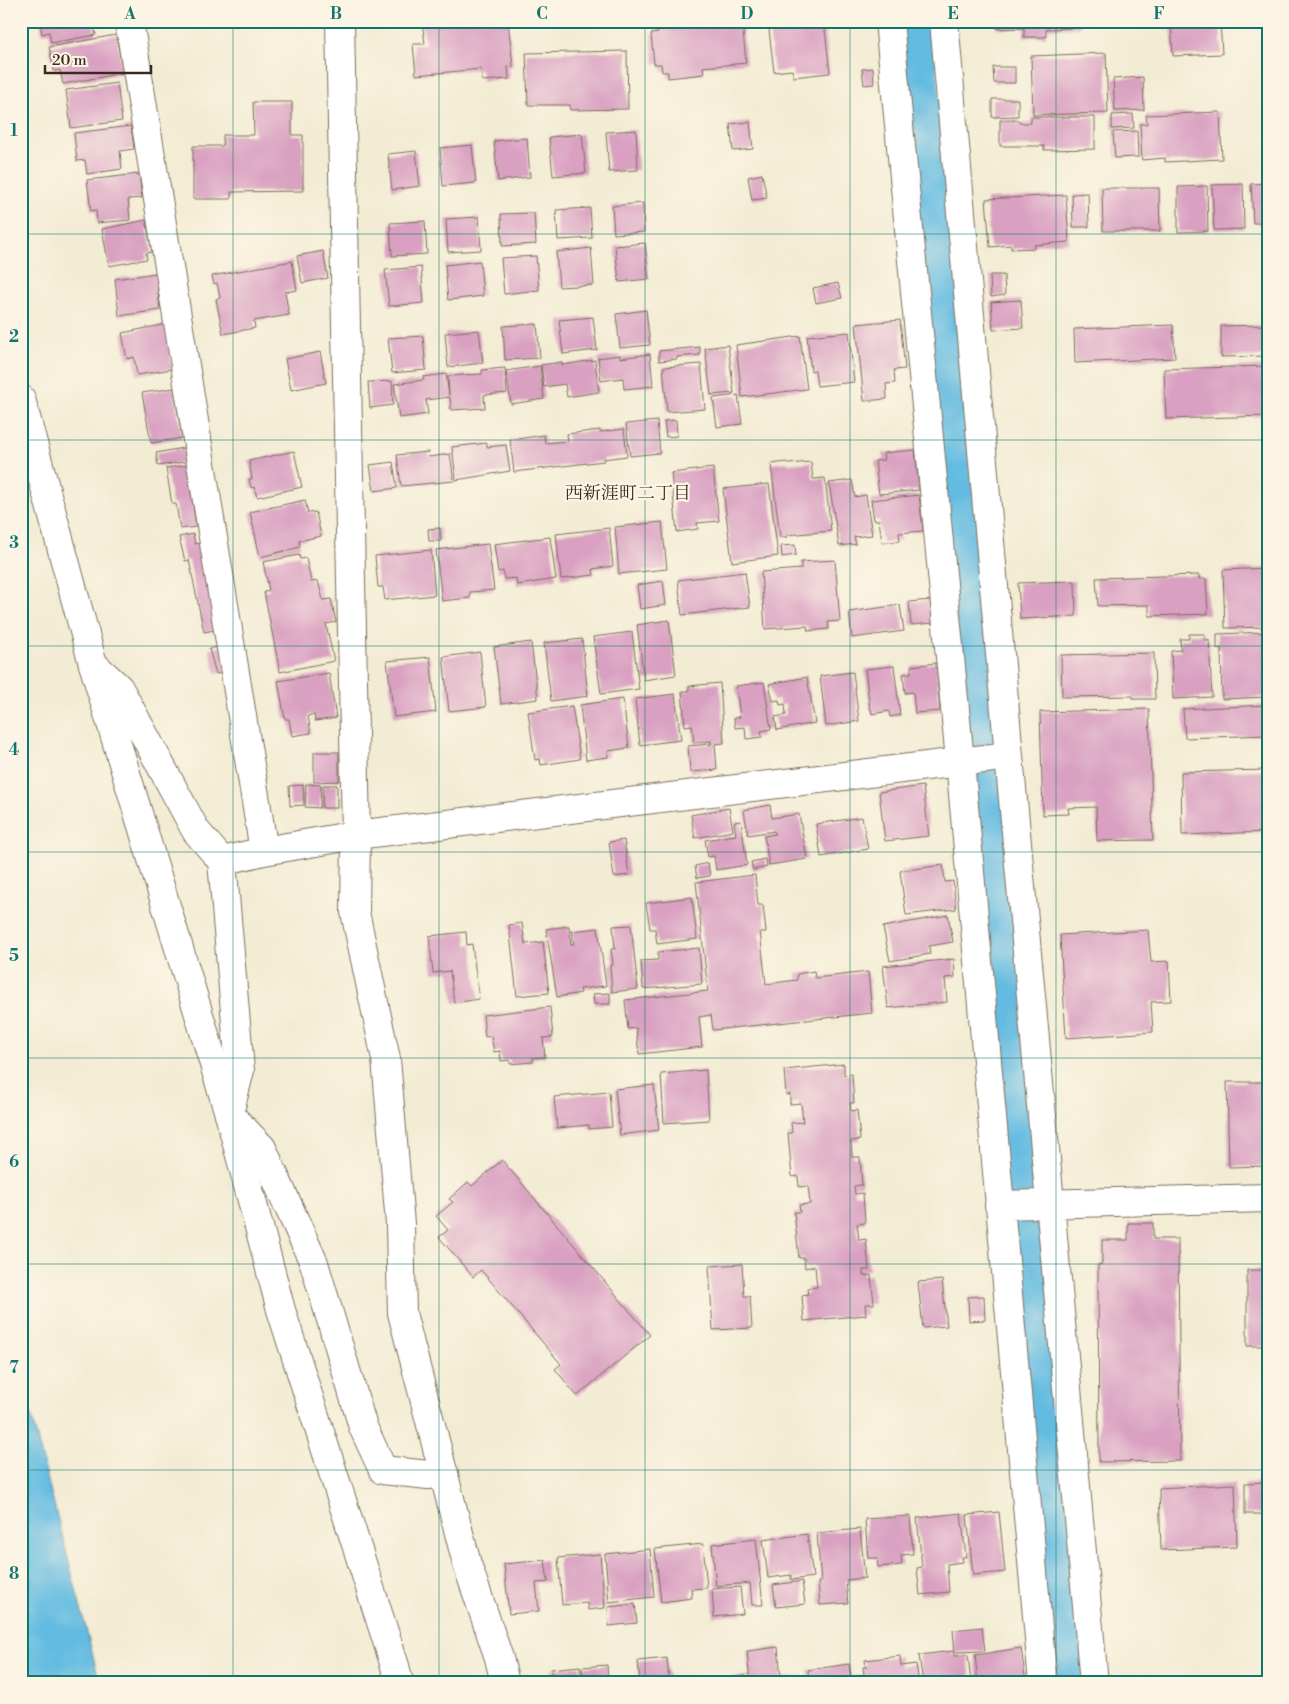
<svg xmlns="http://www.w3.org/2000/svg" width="1289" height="1704" font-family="'Libre Bodoni','Noto Serif JP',serif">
<rect width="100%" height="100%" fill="#fcf5e5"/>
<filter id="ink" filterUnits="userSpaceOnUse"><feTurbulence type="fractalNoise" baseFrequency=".02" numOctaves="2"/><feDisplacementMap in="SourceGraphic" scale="10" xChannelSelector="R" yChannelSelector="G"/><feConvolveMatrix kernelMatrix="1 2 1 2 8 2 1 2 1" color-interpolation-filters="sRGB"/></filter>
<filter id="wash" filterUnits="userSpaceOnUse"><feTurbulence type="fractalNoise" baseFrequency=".0096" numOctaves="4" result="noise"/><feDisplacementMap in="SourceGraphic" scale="20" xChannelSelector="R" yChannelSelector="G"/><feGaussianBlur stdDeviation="1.12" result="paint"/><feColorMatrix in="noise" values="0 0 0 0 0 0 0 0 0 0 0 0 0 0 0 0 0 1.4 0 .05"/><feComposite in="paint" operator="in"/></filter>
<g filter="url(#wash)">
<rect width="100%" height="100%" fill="#f3ecd4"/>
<path fill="#64bbe1" stroke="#507280" d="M21,1376L100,1683H21Z"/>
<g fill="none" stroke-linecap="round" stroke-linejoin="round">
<path stroke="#64bbe1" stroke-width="38" d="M914,21L982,751L1066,1683"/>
</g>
<g id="blocks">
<path fill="#d9a0c1" d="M40,21H93L96,35L51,43L49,32L42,34Z
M422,21H508L513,66L508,67L509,79L482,81L481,69L416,75L413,44H425Z
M657,21H742L746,63L703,67L704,74L668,78V72H662L661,64H654L651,34L658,33Z
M768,21H824L830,73L793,77L792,70L774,72Z
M997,21H1080V28L1046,29V37H1024V28L997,29Z
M1171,21H1220L1222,54L1173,56Z
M116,35L123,73L63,84L60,70L54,71L49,47Z
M627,51L628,109L570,110V105H528L526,53Z
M1106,53L1108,113L1033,115L1031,56Z
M993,67H1015V83H994Z
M873,68L874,84L864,85L862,69Z
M1143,77L1144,110L1115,111L1113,79Z
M117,83L122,121L71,128L66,90Z
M992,99H1018V116L992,117Z
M253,102H292V135H303V191L231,192V199H193V146H223V135H254Z
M1220,112L1222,159L1165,162V158L1142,160L1140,124H1147L1146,115Z
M1133,114L1134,128L1112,129V115Z
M1031,117H1095V149L1044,150V146H1000V120H1018L1019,123H1031Z
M750,122L753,149L733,151L730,124Z
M131,126L134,149L120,151L122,169L87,174L85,160L77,161L74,133Z
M636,130L638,170L609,172L606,132Z
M1137,131L1138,157L1115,158L1113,132Z
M582,134L586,173L553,176L549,137Z
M527,138L530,177L498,181L494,141Z
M472,145L476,183L443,186L440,148Z
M416,151L420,186L392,190L388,154Z
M139,174L142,198L128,199L130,220L97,223L96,210L91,211L87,180Z
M762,174L767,198L752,200L748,177Z
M1268,183V223H1253L1251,184Z
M1243,184L1244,229L1214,230L1212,185Z
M1207,186L1208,231L1178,232V187Z
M1102,188H1159L1160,231H1103Z
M1088,193L1089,227H1073L1072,194Z
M1066,195L1069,242L1034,245L1035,248L1011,249V245L990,247L986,199Z
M643,203L644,232L614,234L612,206Z
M590,208L592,238L558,240L556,210Z
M534,213L536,244L502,246L501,214Z
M479,217L481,250L448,252L446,219Z
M146,220L152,252L146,253L147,259L109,266L102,229Z
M425,221L427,254L392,256L390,223Z
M645,243L649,279L619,282L615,246Z
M591,248L594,285L559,287L556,252Z
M323,251L328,278L302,283L297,256Z
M536,256L539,290L504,294L501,258Z
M292,261L297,290L285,292L289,315L254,321L255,328L223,334L216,299L220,298L217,283L214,284L212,276Z
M480,261L483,296L448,300L445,265Z
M421,267L424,303L389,306L385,270Z
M156,273L160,310L119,316L115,279Z
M990,275H1004L1005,295L991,297Z
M838,283L842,298L816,303L813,288Z
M1021,300L1023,328L993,330L991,302Z
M646,310L650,345L620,348L616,314Z
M593,317L597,350L563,354L559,320Z
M900,320L905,369L894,370L895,383L886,384L887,399L864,401L856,324Z
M167,324L172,369L137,375L134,357L127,359L122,333Z
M537,324L540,358L505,360L503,326Z
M1173,325L1175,358L1075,363L1074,329Z
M1268,325V356L1221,357V326Z
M479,330L483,363L448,367L445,333Z
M849,332L854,382L817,386L815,370L811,371L807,336Z
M423,336L426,370L392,373L388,338Z
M800,336L807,389L742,397L736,345Z
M728,345L734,393L711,395L705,348Z
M700,347V355L677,357V359L659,361V351Z
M320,352L326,383L291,390L285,359Z
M650,354L653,386L624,389L623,378L601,381L598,358L620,355V358Z
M595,360L599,392L567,397L565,384L544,387L541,365L562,362V365Z
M701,364L705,409L667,412L663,367Z
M540,366L544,399L511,404L506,371Z
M1268,366V416L1166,419L1164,369Z
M505,368L507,393L484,395L485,408L451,410L450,397L426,400L428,414L399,418L394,384L424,380L423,377L446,374L449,395L448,376L482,374V370Z
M392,381L393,405L370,408L368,382Z
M174,388L182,438L151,443L142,393Z
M738,395L742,424L717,427L713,398Z
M676,420L677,436L666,437L664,421Z
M657,421L660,453L630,456L626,424Z
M624,429L627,456L603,459L604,461L514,472L510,440L544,435L545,443L568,441L567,434L600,430V432Z
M487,443V447L506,445L510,471L456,480L452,447Z
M188,447L190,461L158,466L156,453Z
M915,450L919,490L879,494L875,461L884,460L883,453Z
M294,451L302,487L257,497L254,487L251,488L249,479H252L249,461Z
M428,452L429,457L450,454L454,481L401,486L397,455Z
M393,462L397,488L374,491L370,465Z
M787,462L788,464L811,462L813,479L825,478L831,531L787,535V537H780L771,464Z
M187,465L196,527L180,529L176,504H172L166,468Z
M713,468L719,521L697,523L698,529L677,532L671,473Z
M852,480L855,497L866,495L872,535L854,537L856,544L839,546L829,483Z
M769,484L778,556L732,562L723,489Z
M919,495L923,531L899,533L900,541L882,543L879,520H874L871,500Z
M305,500L308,513L316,512L321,536L299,541L300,547L260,557L250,512Z
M662,522L667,569L619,574L615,527Z
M440,528L441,541H429L428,529Z
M609,528L613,566L593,569L594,575L561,579L556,534Z
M193,534L195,544L205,542L220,629L204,632L189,560L185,561L179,537Z
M550,537L556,579L517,585L516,578L504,579L503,571L498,572L494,544Z
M488,544L494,590L470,592V598L442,601L436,550Z
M795,545L796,555L782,557L781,546Z
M431,550L435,595L385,600L383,587H378L375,556Z
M299,555L300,559L306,558L311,582L318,581L323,600L331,599L336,622L326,624L334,661L280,672L264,592L269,590L263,562Z
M835,560L840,621L828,622L829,629L808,631L807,626L765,629L761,572L801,569V562Z
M1268,568V627L1225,628L1223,570Z
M745,572L750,607L682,615L678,580Z
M1199,575V579H1206L1208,614L1149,616V605L1098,606L1096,578Z
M663,581L666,605L640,609L637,585Z
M1075,581L1076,616L1020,619L1018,583Z
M931,600L933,623L911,625L909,602Z
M900,605L904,631L852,638L849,612Z
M669,620L676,675L644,680L637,625Z
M632,632L639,689L601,694L593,637Z
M1268,632V697L1222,699L1221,648L1217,649V634Z
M1189,634H1205V640H1209L1212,697L1173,699L1171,651L1181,650L1180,639H1189Z
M582,639L588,696L551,701L544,643Z
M531,642L538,699L501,704L494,647Z
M222,646L228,671L216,674L209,649Z
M480,652L486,707L449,711L443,657Z
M1154,653L1155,699H1133V696L1062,697L1061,655Z
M430,657L436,712L394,717L387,661Z
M936,663L940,711L915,713L913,692L905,693L903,674L911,673V666Z
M894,666L900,715L890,717L889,711L872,714L871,709H870L865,669Z
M853,672L859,721L826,726L820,676Z
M329,673L336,718L315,721L314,714L308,716L311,733L292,736L289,719H285L278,681Z
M807,677L815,723L777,730L775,717L786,715L785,704L780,705L779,700L773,701L769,684Z
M764,682L771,729L761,731L762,737L746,739L745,727L735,728L734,718L740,717L736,686Z
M720,683L724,743L715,744L717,770L690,772L688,746L711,744V741L694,743L692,725L685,726L682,691H689V686Z
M675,694L681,740L640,745L635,699Z
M623,699L629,748L608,751V757L586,760L580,705Z
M1266,705L1267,735L1185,738L1183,709Z
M572,706L580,759L541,765L540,759L535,760L528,712Z
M1149,709L1153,840L1097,841L1096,807L1068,808L1069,814L1043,815L1040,712Z
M314,752H339V781L314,782Z
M1268,770V832L1182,835L1181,772Z
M306,784L321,785L320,808L305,807Z
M303,785L304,805L290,806L289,786Z
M323,785H337V808H322Z
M923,786L929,836L885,841L879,792Z
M770,805L772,818L799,814L807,859L769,865L764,836L775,834L774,831L748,835L744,810Z
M729,808L733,831L695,838L691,815Z
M862,817L868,849L821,857L816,824Z
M741,821L747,865L716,870L714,856L708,857L705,840L736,835L734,822Z
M624,840L629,875L614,877L609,842Z
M1268,857V914H1265L1263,858Z
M765,859L767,867L753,870L751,862Z
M708,863L710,876L697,878L695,866Z
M943,865L945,882L953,881L956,909L906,915L900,871Z
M755,875L758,905H763L766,932H760L766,984L797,980V974L814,971L815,978L868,972L872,1013L713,1030L711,1015L699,1017L702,1047L639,1054L636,1028L628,1029L625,1000L708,991L696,882Z
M692,897L697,939L657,944L655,929H650L646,903Z
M948,915L953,942L929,946L930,954L890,961L883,927Z
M522,923L525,944L543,942L549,993L517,996L509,925Z
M631,925L638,989L612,992L610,965H613L611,949H615L613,926Z
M569,926L571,944H574L572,931L598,928L606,986L580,989L581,993L557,997L546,929Z
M1148,930L1151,962L1169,961L1171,1001L1151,1002L1153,1032L1066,1038L1060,935Z
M466,932L467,945L472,944L479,999L454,1003L450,971L433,973L429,936Z
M699,948L702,984L643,989L641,961L658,960V952Z
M954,959L955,977L945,978L947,1002L888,1008L883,966Z
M610,993V1004H594L593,994Z
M550,1007L553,1037L543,1038L545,1057L533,1058V1062L510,1064V1060L501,1061L500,1051L494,1052L491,1036L485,1037L483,1015Z
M844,1064V1075L852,1074L854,1103H850L851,1111L857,1110L860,1140L851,1141L852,1157H860L862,1185L854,1186L855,1194L863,1193L865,1223L857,1224L859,1240L866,1239L869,1270H863V1276L871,1275L874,1304H865L866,1315L804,1321L802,1295L808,1294L807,1288L817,1287L815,1266L805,1268L804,1258H799L794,1212H800L799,1205L810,1204L808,1186L799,1187L798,1176L792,1177L788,1133H792L791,1123L803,1122L801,1103L790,1104V1094L786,1095L784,1070Z
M706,1070L709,1120L664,1123L661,1074Z
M1227,1082H1268V1166L1229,1167Z
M654,1085L659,1130L620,1135L615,1089Z
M609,1092L612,1127L589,1129V1125L557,1128L554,1097Z
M502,1160L650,1335L577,1396L555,1369L561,1364L481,1270L473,1277L439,1237L448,1230L436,1216L453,1202L449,1199L468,1182L472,1186Z
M1128,1223H1153V1239H1178L1180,1461L1099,1462L1098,1265L1102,1264V1240H1128Z
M742,1264L744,1296H750L752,1328L713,1330L709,1266Z
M1247,1270H1268V1346H1247Z
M942,1280L947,1326L923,1328L918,1282Z
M984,1296L985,1320L969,1321L968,1297Z
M1268,1482V1514H1245V1483Z
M1235,1484L1237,1547L1161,1550L1159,1488Z
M999,1512L1005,1572L973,1575L967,1515Z
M961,1513L966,1557H962L963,1562L947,1564L949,1592L920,1595L917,1568L922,1567L917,1518Z
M910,1516L913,1554L901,1555L902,1565L878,1567L877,1558H868L865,1519Z
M860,1529L865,1578L846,1580L848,1603L820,1605L818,1582H821L817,1533Z
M807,1534L813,1577L791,1580V1575L768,1578L763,1540Z
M756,1539L763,1605H752L750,1583L716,1586L712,1544Z
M703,1544L707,1588L691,1589L692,1598L661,1602L655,1549Z
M650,1549L654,1597L609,1602L605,1554Z
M600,1554L605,1608L588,1610L587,1603L562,1605L558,1558Z
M545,1560L548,1582L536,1583L539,1611L509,1614L504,1564Z
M802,1581L805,1604L776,1607L773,1585Z
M740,1587L743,1614L714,1617L712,1589Z
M635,1604L637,1623L609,1626L608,1607Z
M982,1627L985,1651L955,1652L953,1630Z
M778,1647L781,1678L803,1676L804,1683H750L747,1651Z
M1021,1648L1026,1683H978L975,1655Z
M953,1651L954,1656L968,1655L971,1683H923L919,1655Z
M900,1656L901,1666L916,1664L919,1683H865L863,1667H866L865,1660Z
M667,1658L669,1683H640L638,1661Z
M849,1664L851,1677L860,1676L861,1683H809L808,1670Z
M607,1665L608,1683H584L582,1667Z
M580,1666L582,1683H553L551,1669Z
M746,1676V1683H711V1680Z"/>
</g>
</g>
<g filter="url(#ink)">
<use href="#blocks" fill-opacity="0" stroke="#7b6e5e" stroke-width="1"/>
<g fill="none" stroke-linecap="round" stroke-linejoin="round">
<defs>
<path id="minor" d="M129,21L264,851
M340,21L356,835L355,912L386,1059L400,1224L402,1313L467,1564L499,1658L505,1683
M889,21L960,761L1043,1683
M944,21L1009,756L1094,1683
M93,664L119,688L196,831L222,861
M999,1205L1268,1198
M444,1473L428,1475L383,1470L363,1427L314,1263L262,1148L229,1114L240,1070L222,861L264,851L356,835L1009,756"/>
<path id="tertiary" d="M21,399L93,664L229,1114L281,1310L395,1666L399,1683"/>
</defs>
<use href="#minor" stroke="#7b6e5e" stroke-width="30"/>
<use href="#tertiary" stroke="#7b6e5e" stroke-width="30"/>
<use href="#minor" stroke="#fff" stroke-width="28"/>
<use href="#tertiary" stroke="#fff" stroke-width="28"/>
</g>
</g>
<path fill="none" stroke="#0f766e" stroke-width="1" stroke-opacity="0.55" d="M233,21V1683M439,21V1683M645,21V1683M850,21V1683M1056,21V1683M21,234H1268M21,440H1268M21,646H1268M21,852H1268M21,1058H1268M21,1264H1268M21,1470H1268"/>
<g text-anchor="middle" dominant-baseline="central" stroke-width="4.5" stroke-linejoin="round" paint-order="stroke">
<g font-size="18" fill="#3b2a1e" stroke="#fcf5e5">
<text x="628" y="493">西新涯町二丁目</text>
</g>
</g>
<rect width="1289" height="1704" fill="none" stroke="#fcf5e5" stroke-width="55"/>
<path d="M45 65v8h106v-8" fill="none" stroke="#3b2a1e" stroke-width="2.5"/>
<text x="52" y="65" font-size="15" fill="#3b2a1e" stroke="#fcf5e5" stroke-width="4" paint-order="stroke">20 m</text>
<rect x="28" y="28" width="1234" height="1648" fill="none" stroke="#0f766e" stroke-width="2"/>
<g font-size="16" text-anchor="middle" font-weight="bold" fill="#0f766e">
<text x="130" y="19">A</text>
<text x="336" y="19">B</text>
<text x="542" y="19">C</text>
<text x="747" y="19">D</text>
<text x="953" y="19">E</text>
<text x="1159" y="19">F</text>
<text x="14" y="136">1</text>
<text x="14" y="342">2</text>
<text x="14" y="548">3</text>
<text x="14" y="755">4</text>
<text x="14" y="961">5</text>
<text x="14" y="1167">6</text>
<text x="14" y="1373">7</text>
<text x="14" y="1579">8</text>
</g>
</svg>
